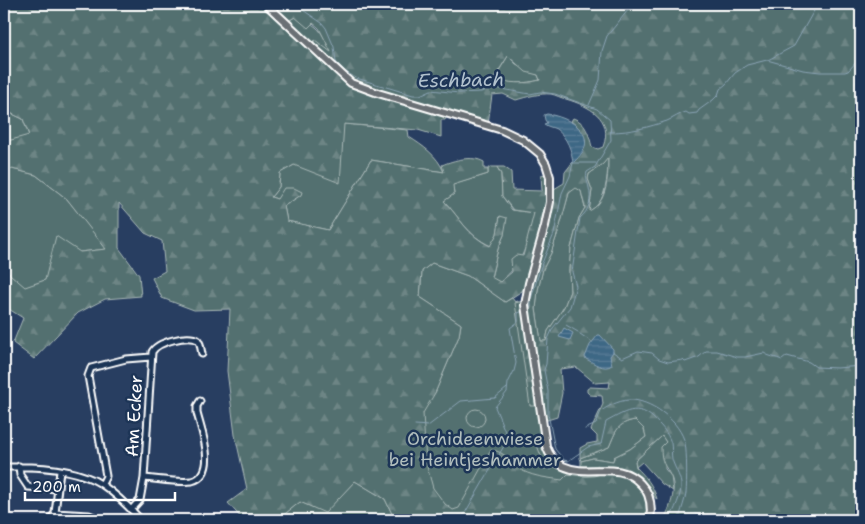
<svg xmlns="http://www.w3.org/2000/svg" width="865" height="524" font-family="'Shantell Sans',sans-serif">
<defs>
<pattern id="forest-firs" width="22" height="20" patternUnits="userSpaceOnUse" patternTransform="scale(1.25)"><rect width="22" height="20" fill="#53706f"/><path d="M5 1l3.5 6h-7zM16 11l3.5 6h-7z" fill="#6d8585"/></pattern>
<pattern id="water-rules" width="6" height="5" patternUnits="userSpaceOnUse" patternTransform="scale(1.25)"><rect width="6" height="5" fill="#3e6785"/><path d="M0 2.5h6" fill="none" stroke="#5b7e97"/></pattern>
</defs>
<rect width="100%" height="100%" fill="#283e61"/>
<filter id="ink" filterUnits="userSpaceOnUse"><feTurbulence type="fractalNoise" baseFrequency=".02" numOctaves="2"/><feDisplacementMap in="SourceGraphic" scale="10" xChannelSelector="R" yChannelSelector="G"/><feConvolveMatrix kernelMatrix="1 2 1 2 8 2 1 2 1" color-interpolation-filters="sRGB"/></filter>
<g filter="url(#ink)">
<path fill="#53706f" stroke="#a9b8b7" d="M295,17C321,26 320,30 332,53L312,45L288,21Z
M508,56L516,64L538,75L540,80C525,84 508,84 494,79Z
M4,110L23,119L29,136L4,142Z
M344,124L408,130L409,137C423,146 437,155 444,172L371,160L328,230L287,221L284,206L301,195L277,199L271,197L279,187L280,173L294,165Z
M608,157C608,170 607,194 598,204C596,207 592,209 589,212L592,190L588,179L589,174L603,164Z
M4,167L36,175L67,199L107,249L80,252L45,280L25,288L4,269Z
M491,167H497L501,174L502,196L512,210L535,213C526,245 526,260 500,282L491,278L498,249L504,235L500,216L497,234L491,246C467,235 461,219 444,201L454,194L452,185L488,174V169Z
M576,187L581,191L585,208L579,218L571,248L569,270L570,291L564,307L548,331L546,341H541L536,309L538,290L543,269L551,253L560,226L569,193Z
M432,263L468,276L505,302L512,298L515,302L518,301L534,406H537L542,439L538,440L555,464L568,470L569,472L600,473V475L452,520L281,435L435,393L459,336L461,324L420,297L422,271Z
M635,420L644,428L646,437L630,449L614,457L613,461L593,458L581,461L580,458L609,447C616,431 617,423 635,420Z
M662,436L666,442L665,469L671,476L673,491L662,484L642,462L636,467L635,461Z
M355,481L385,499L395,520H277L300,502L325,512Z"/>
<path fill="url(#forest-firs)" stroke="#a9b8b7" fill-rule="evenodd" d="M4,4H261L327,66L353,88L447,116L445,120H441V137L418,130L344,124L340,183L294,165L280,173L279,187L271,197L277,199L284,188H294L302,192L301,195L284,206L287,221L328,230L371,160L444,172L442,165C454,160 472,155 484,162V169H488V174L453,185L454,194L444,201C461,219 467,235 490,246L497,234L500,216L507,218L504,235L498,249L491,277L500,282L512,272L511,259L516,255L523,256L534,213L513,210L502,196L501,174L497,167H504L511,172L512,190L542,191L541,175L546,174L549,193L545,219L530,265L526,284L522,291L505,302L468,276L432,263L422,271L420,297L461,324L459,336L435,393L423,413L426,463L433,488L445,504L453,510L459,508L491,450C506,451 511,464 523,471C535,477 549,478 562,480L568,474C576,475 584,477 592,476C596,476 600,474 603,473C634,470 651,492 647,520H395L385,499L355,481L325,513L300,502L277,520H243L228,503L247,489L235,435L227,371L230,309L194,310L162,298L152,278L165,271L162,241L145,233L119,203V248L139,275L141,296L105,299L78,313L34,359L13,343L23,318L4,306V269L25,287L45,280L56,236L80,252L106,249L67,199L36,175L4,167V142L29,135L23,119L4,110Z
M270,4H861V499L859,502L861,503V520H663C670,510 677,489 671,477C665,464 661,464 661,447L666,442L662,436L635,461L636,467C646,477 653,485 657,499C650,495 648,485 642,480C625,464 602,466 581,466V461L593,458L613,461L614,457L630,449L646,437L644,429L635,420C617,423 616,431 609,447L580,458V448L587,444L597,442V436L591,430L603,404L602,396L590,395L587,392V389L590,387L609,388L610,382L595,383L576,367L560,369L562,393L557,417L544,421L528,307L534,274L551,217L554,189L564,183L565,172L584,148L577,126L571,121L573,118C586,122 589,135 592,147L598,149L603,147C614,118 589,106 566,99C561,98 556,95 551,94C540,93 526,97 516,100L503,94L492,95L488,124L386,93L351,80L312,45L315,40L331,52L319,28L313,23L308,28L295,17L288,21ZM508,56L526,72L538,75L540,80C525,84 508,84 494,78ZM608,158C608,172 608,192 599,203C597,206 593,209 589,211L592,190L588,179L589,174L603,164ZM576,188L581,191L585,208L579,218L571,248L569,270L570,291L564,307L548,331L546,341H541L536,309L538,290L543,269L551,253L560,226L569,193Z
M523,301L537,406H530L515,303Z
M467 418a9 9 0 1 1 18 0a9 9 0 1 1-18 0Z
M542,439L555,464L551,470L549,468L543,469L538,463L541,456L535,440Z"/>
<path fill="url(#water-rules)" stroke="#8ba4b6" d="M547,114C561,116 590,126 585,147C583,153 578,158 573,163C572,151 567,137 556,129C552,127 548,127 544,124L547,123L545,120L544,115Z
M564,328L573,333L570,340L559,337Z
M598,335H600L613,349V352L610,356L612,365C604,371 594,363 586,359L585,357L590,345Z"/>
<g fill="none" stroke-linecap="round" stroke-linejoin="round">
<path stroke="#8ba4b6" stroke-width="1" d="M294,4L322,23L326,28L334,47L336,62L346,72L356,78L413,95H420L431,90L459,93L481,92L495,88L530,94L540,92L555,94L597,109L610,120L611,140L595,167L587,172C585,179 588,182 589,188C592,199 589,211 580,218L572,272L576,286L570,307L553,328L548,339L546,364L544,370L548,391V414L555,449L564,460L568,461L588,447L601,444L606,422C628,410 640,402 659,424C664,429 669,436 671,443C672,448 671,454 672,459C674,467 680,475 681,484C682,495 674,511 669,520
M768,60L794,46L816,7
M589,105L600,80L602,51L607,36L633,4
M611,132C631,132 649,127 667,121C674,118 679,114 686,112L689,114L697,113L699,110L713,100L718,95L720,89L726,84L735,73L747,65L767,60L803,70L820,72H845L848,71L860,58
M528,309L531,307V299L542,263L554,234L562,193L570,176L573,163H596
M566,325L578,332
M580,334L592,342
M613,352L622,358L638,351L652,353L659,359L668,362L683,360L685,362L699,357L706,351H717L737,357H745L764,353C769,357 776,357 782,360L787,356L809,362L816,367L837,368L861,366
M415,425L428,426L461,401L495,398L507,388
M585,429L596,424L601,411C610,405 622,399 633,400C654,402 680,422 685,443C687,452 687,484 686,493C685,500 682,508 680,515
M695,514L711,520
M461,520L508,439L495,407L507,392L508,383L514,371L516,363L510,328L518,322V313L523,311"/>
<defs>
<path id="minor" d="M19,466L20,475L28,487L58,489
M4,467C33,466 76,468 101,484C116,494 129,507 141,520
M144,478C158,479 179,483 192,481C219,474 201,430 197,413V406L200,401
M102,484L106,476L88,376L91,368L126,359L151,357
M131,510L140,500L144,478L152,352C157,342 188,334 198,340L200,344L202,354
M55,513L89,515L97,518
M50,520L55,513L60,471"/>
<path id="major" d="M266,4L351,83L378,93L502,130L523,140L540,154L546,164L550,177V202L545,226L529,283L525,305L546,446C549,455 554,462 563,466C589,478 618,459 641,484C651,494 652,507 650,520"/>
</defs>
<use href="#minor" stroke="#fff" stroke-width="9"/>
<use href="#major" stroke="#fff" stroke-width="10"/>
<use href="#minor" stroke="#1d3557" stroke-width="5"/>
<use href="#major" stroke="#6b7074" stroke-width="6"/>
</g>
</g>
<g text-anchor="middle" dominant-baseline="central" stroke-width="5" stroke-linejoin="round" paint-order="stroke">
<g font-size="18" fill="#fff" stroke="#1d3557">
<text transform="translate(134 416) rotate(-87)">Am Ecker</text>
</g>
<g font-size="18" fill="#b2bfbe" stroke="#1d3557">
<text x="475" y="439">Orchideenwiese<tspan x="475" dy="21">bei Heintjeshammer</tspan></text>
</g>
<g font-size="19" font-style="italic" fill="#b2c2ce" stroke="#1d3557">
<text transform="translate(461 80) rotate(-1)">Eschbach</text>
</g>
</g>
<rect width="865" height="524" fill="none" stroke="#1d3557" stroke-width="20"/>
<rect x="10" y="10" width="845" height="504" fill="none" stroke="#fff" stroke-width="2" filter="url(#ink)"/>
<path d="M25 492v8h150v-8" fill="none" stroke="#ffffff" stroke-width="2.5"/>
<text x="32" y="492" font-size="15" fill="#ffffff" stroke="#1d3557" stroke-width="4" paint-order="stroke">200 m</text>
</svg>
